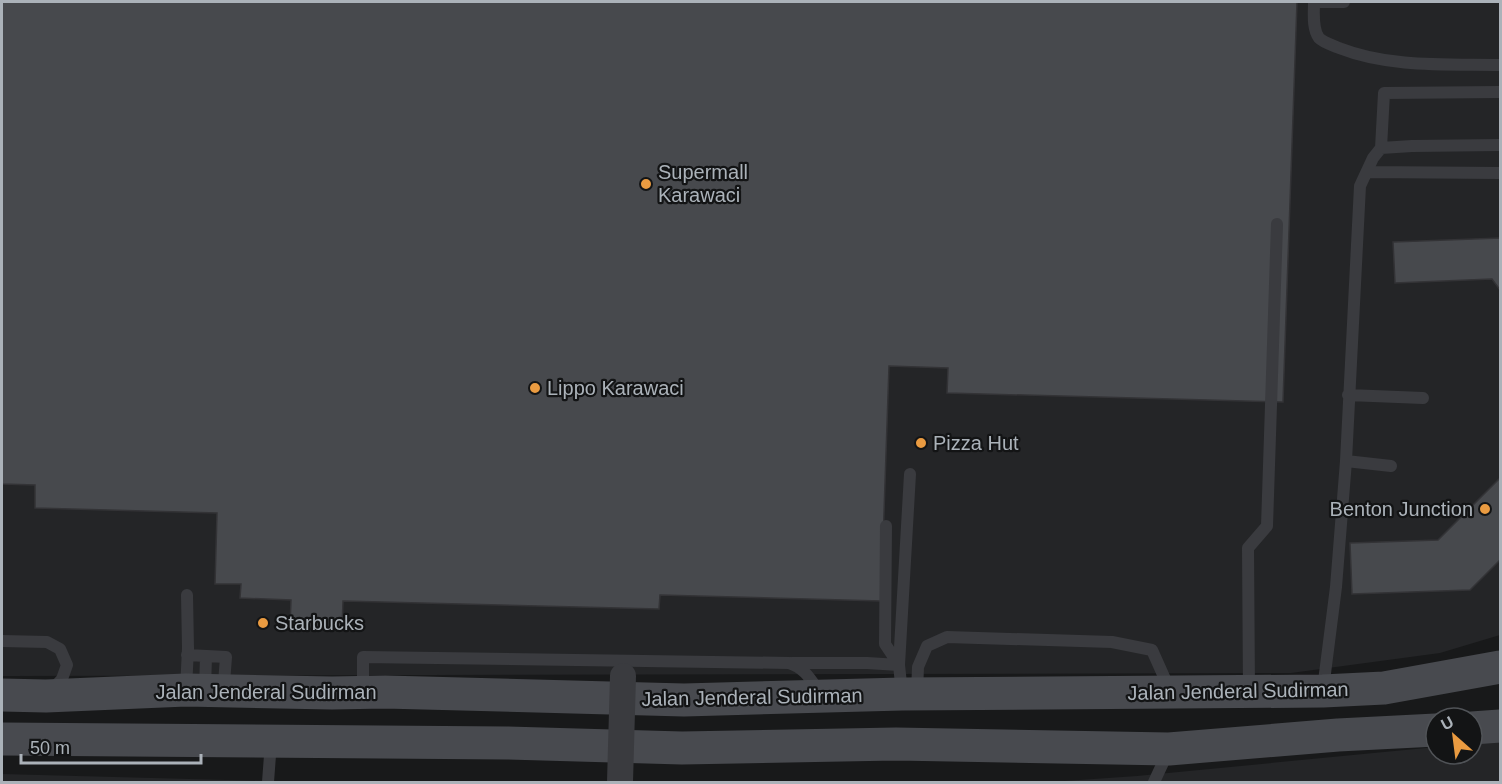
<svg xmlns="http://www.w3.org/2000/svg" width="1502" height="784" font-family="Arial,sans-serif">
<rect width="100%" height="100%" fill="#18191a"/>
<path fill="#242527" d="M2,2H1500V635L1440,653L1291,673L2,676Z
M1500,741V782H1050L1137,776L1436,747V754H1472V743Z
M2,774L308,782H2Z"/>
<path fill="#47494d" stroke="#333336" stroke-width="1.5" d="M2,2H1297L1283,402L947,393L948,368L889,366L881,601L660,595L659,609L343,601L342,628L290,627L291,600L240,598L241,584H215L217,513L35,508V485L2,484Z
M1500,238V290L1492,279L1395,283L1393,242Z
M1500,478V560L1470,590L1352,594L1350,543L1438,540Z"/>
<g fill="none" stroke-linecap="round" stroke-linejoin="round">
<path stroke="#3a3b3f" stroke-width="12" d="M1314,2C1314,12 1312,29 1319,38C1324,43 1333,45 1339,48C1390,68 1447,64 1500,65
M1314,2H1344
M1381,148L1384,93L1500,92
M1367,172L1500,173
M1348,395L1423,398
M1346,461L1391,466
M886,526L885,644L899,665L902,693
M2,641L47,642L60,649L67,665L62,679L51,691
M187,655L226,657L224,683H231
M792,663H867L899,665L910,474
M359,685H363V657L789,663C805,668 811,680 820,693
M1323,689L1336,587L1346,461L1360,186L1373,158L1381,148L1412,146L1500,145
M186,690L188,648L187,595
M205,690L206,656
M1249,690L1248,548L1267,526L1277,224
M917,693L918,667L927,646L947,637L1112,642L1152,650L1169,688
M268,782L271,742
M1154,782L1168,752"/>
<path stroke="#484a4f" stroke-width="33" d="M2,695L46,696L186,690L332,693L385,692L684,700L902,694L1323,691L1384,688L1500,667
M1472,728L1500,726
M2,739L507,743L682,748L896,744L1169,749L1338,735L1436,730"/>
<path stroke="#3a3b3f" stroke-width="26" d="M620,782L623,676"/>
</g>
<g fill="#ea9b41" stroke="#131415" stroke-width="2">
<circle cx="646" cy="184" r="6"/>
<circle cx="535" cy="388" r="6"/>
<circle cx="921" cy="443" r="6"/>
<circle cx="1485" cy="509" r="6"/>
<circle cx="263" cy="623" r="6"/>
</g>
<g text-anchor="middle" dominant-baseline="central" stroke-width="4.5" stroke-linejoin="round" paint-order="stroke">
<g font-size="20" fill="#abb2b9" stroke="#131415" text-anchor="start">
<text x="658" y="172">Supermall<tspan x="658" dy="23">Karawaci</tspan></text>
<text x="547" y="388">Lippo Karawaci</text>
<text x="933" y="443">Pizza Hut</text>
<text x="1473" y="509" text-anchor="end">Benton Junction</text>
<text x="275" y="623">Starbucks</text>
</g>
<g font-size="20" fill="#abb2b9" stroke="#131415">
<text transform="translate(1238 691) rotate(-1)">Jalan Jenderal Sudirman</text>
<text x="266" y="692">Jalan Jenderal Sudirman</text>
<text transform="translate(752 697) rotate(-1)">Jalan Jenderal Sudirman</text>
</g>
</g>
<rect width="1502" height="784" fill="none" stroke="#abb2b9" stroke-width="6"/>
<g transform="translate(1454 736) rotate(332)"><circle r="28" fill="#131415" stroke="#505357" stroke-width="1.5"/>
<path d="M0-4.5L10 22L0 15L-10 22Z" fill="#ea9b41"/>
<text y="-9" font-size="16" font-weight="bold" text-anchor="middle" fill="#abb2b9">U</text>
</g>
<path d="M21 754v9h180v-9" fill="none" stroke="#abb2b9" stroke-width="3"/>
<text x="30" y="754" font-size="18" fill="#abb2b9" stroke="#131415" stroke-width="4.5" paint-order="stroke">50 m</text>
</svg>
